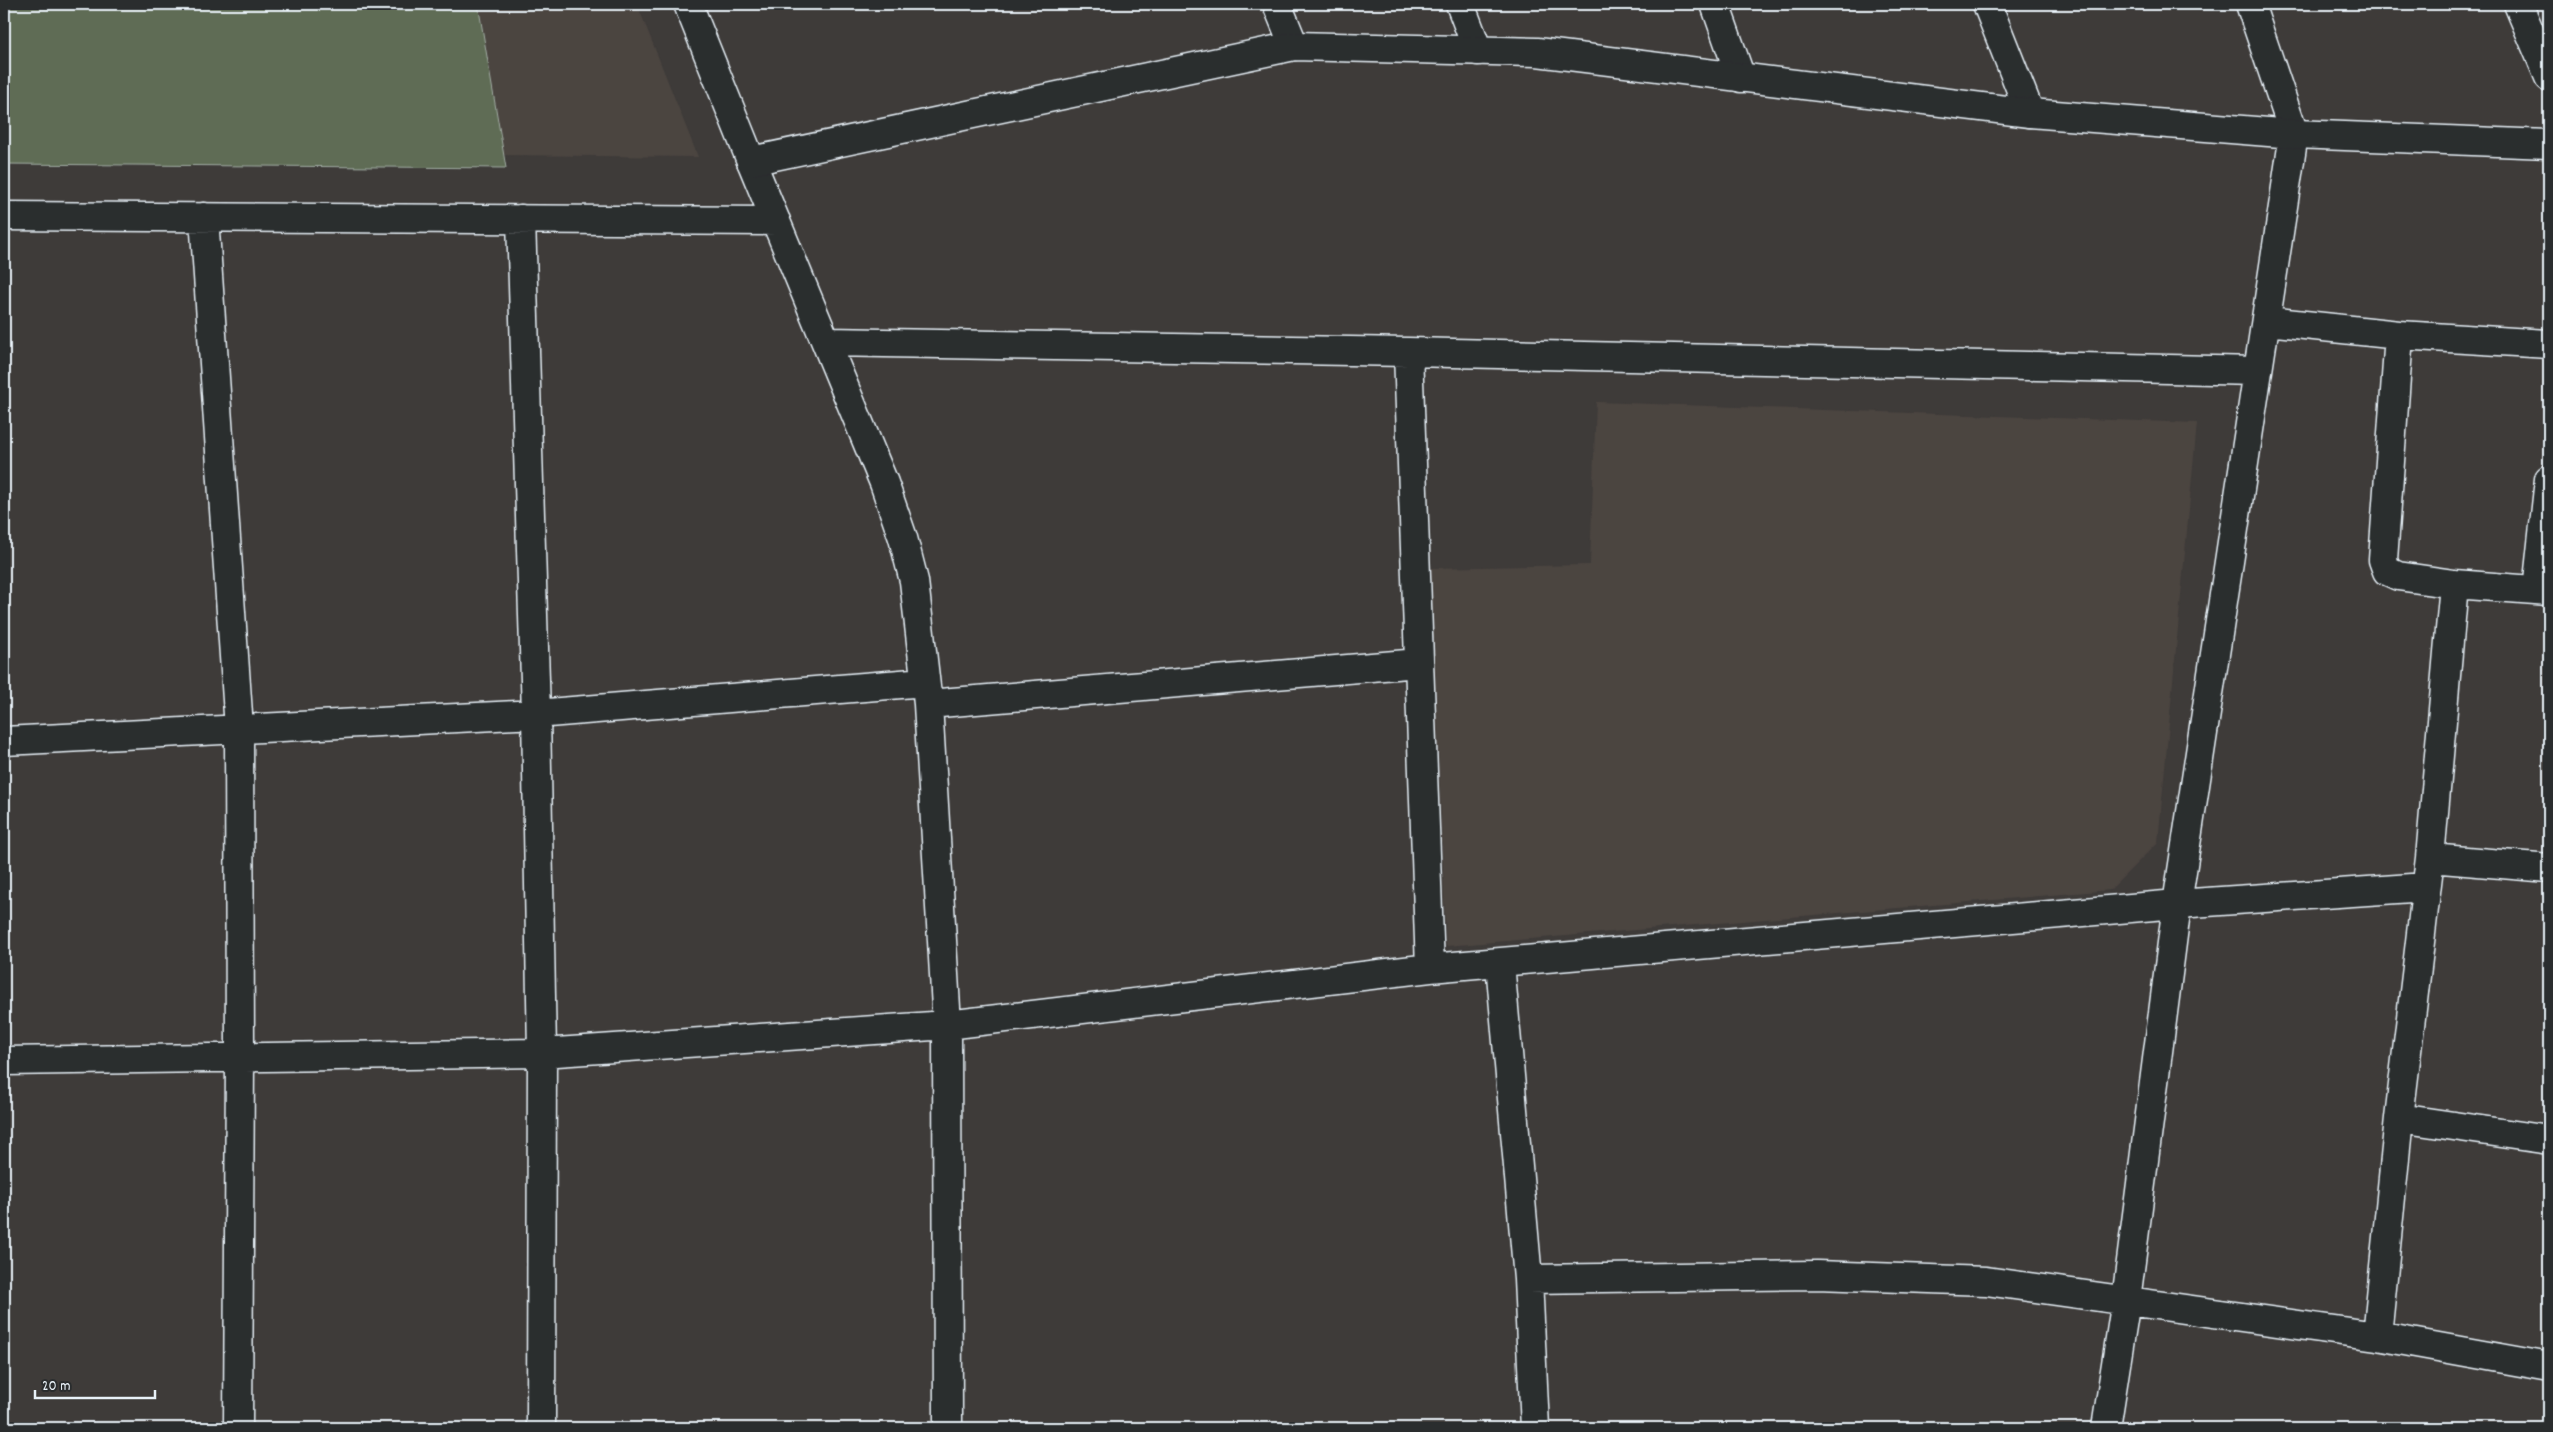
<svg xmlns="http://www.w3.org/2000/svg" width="2553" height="1432" font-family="Dekko,sans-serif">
<rect width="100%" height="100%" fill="#3e3b39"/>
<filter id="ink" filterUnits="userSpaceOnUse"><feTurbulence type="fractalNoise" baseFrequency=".02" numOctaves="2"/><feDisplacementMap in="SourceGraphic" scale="10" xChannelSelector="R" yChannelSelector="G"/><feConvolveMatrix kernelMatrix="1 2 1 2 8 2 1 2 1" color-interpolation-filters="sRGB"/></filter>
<g filter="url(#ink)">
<path fill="#4c4541" d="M4,4H637L698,157L4,150Z
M1596,402L2197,423L2158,842L2110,890L1446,946L1431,568L1590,565Z"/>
<path fill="#5e6c54" stroke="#a3aea6" d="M4,4H478L506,168L4,164Z"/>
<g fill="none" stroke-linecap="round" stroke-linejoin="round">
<defs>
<path id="street" d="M1277,4L1294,46
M1460,4L1478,51
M1715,4L1741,78
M1987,4L2030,113
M2518,4L2549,77
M751,161L884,483L903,538L914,581L928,704L947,1025L948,1428
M4,216L776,221
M204,217L239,729L240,1057L238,1428
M521,219L536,714L542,1053L541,1428
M2267,321L2399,335L2549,344
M2399,335L2383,560L2387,571L2398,576L2454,584L2549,591
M828,342L1408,352L2257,371
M1408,352L1430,968
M2537,590L2549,479
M928,704L1419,663
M4,741L536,714L925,682
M2430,858L2549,868
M1500,963L1528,1279L1535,1428
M4,1061L542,1053L947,1025L1430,968L2177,904L2426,887
M2399,1118L2549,1140
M1528,1279L1817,1275L1986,1281L2377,1336L2549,1367
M2377,1336L2399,1118L2430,858L2454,584
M2106,1428L2126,1300L2177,904L2294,134L2250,4"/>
<path id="secondary" d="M688,4L751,161L1294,46L1537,52L2030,113L2294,134L2549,144"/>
</defs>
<use href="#street" stroke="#e8f1f8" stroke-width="31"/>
<use href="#secondary" stroke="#e8f1f8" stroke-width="31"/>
<use href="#street" stroke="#2a2d2e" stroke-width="28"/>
<use href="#secondary" stroke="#2a2d2e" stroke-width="28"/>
</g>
</g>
<rect width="2553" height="1432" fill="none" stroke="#2a2d2e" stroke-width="20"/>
<rect x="10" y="10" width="2533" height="1412" fill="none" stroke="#e8f1f8" stroke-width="2" filter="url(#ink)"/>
<path d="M35 1390v8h120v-8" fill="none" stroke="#e8f1f8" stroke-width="2.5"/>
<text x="42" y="1390" font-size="15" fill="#e8f1f8" stroke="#2a2d2e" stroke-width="4" paint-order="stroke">20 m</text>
</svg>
